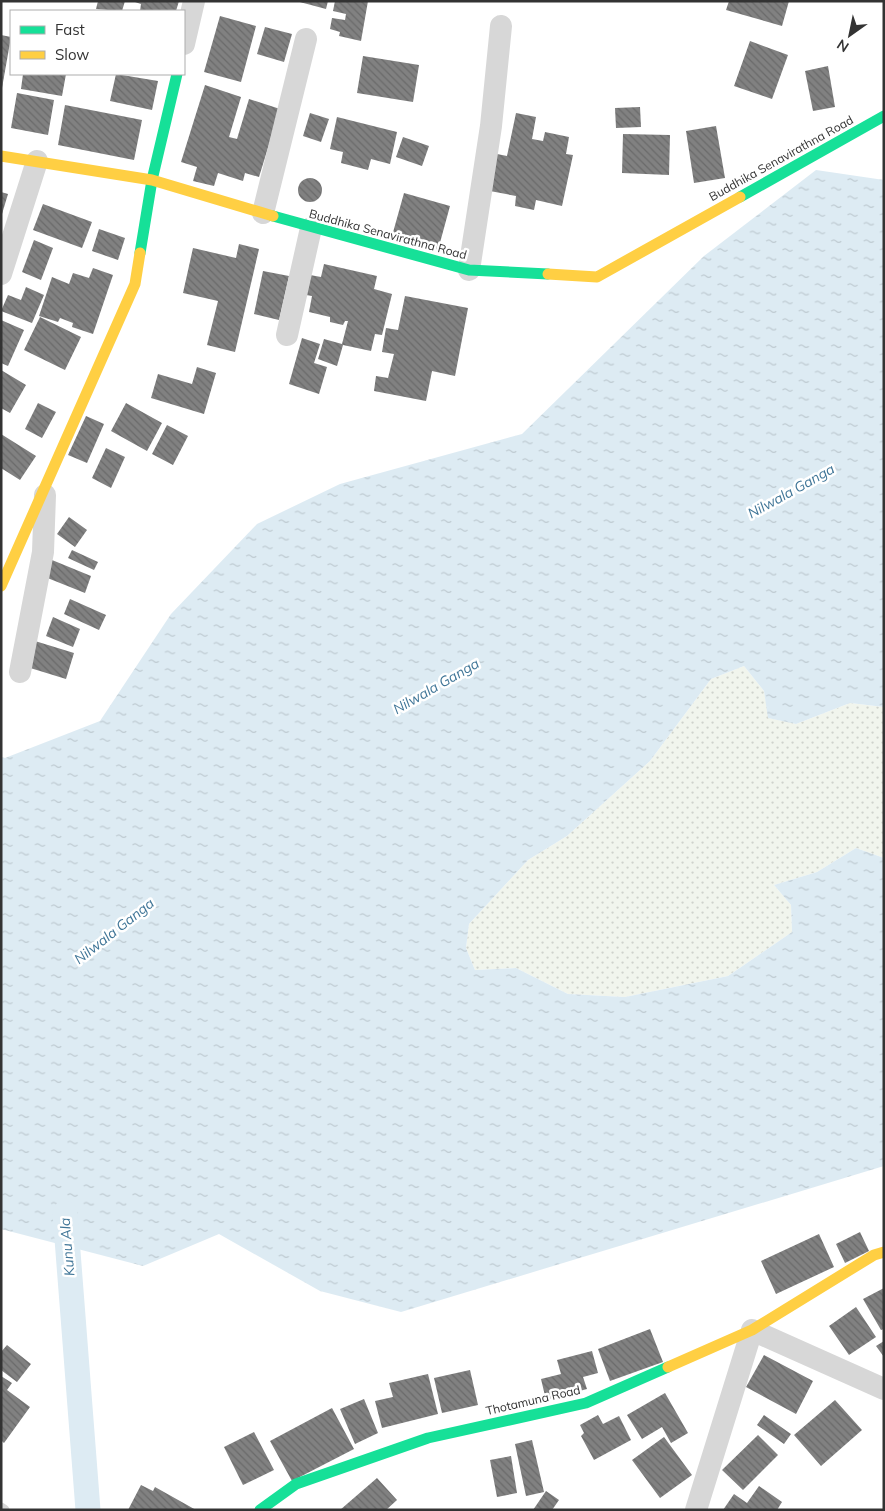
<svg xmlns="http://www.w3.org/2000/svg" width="885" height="1511" font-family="Mulish,sans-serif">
<defs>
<pattern id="grass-dots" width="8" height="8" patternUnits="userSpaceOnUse" patternTransform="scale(1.25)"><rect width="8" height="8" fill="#f1f5ed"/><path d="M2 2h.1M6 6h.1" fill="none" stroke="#cfd2cc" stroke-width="1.8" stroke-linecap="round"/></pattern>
<pattern id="water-ripples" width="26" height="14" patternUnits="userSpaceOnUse" patternTransform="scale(1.25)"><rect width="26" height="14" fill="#ddebf3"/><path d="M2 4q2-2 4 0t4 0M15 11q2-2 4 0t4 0" fill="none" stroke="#becad1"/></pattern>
<pattern id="building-back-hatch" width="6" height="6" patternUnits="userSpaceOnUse" patternTransform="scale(1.25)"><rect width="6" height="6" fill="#818181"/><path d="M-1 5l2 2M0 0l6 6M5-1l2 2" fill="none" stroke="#6a6a6a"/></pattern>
</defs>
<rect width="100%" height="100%" fill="#fff"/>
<path fill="url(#grass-dots)" d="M744,666L764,691L769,718L796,724L850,703L884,707V858L856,848L817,872L774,885L791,905L792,932L728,976L625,997L568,994L516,968L475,970L466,948L469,924L528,860L567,836L650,761L711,679Z"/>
<path fill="url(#water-ripples)" d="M816,170L884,180V707L850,703L796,724L768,718L764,691L744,666L711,679L650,761L567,836L528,860L469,924L466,948L475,970L516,968L568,994L625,997L728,976L792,932L791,905L774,885L817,872L856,848L884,858V1166L401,1312L320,1291L219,1234L143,1266L1,1229V757L5,758L100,721L171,614L257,524L340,484L522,434L704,256Z"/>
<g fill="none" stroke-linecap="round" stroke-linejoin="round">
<path stroke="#ddebf3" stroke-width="25" d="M65,1213L88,1510"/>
</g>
<path fill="url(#building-back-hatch)" d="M98,1H125L122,11L96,9Z
M132,1H179L176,11H140L141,4Z
M296,1H328L326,9Z
M335,1H368L361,41L339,36L340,32L330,29L332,18L345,20L346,14L333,11Z
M729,1H789L782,26L726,10Z
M220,16L256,26L241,82L204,72Z
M265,27L292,34L284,62L257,54Z
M1,35L11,37L2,88H1Z
M750,41L788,55L772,99L734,86Z
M363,56L419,65L413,102L357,93Z
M828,66L835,107L813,111L805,71Z
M23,74H66L62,96L21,89Z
M116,74L158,81L152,110L110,101Z
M205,85L241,97L229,137L237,139L249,99L280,109L259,177L245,173L243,181L218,173L214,186L193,181L197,167L181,162Z
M17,93L54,100L48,135L11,128Z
M65,105L142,120L134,160L58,145Z
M640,107L641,127L616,128L615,108Z
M310,113L329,119L321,142L303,136Z
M516,113L536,117L532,139L543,141L545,132L569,137L566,154L573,155L562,206L536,200L534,210L515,206L516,196L490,191L497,154L507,156Z
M337,117L397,132L390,164L371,159L368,170L341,163L343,152L330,149Z
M716,126L725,178L694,183L686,131Z
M623,134L670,135L669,175L622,173Z
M403,137L429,146L422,166L396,157Z
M298 190a12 12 0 1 1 24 0a12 12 0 1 1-24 0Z
M1,192L8,194L2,214H1Z
M404,193L450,206L438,250L392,236Z
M43,204L92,222L82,248L33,230Z
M99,229L125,238L118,260L92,251Z
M34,240L53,248L41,280L22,272Z
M239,244L259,249L235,352L207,345L218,301L183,293L193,248L236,258Z
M324,264L377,276L374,289L392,294L382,335L375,334L371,351L343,345L337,366L318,359L324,339L342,344L348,321H345L343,325L330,322V317L309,312L312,296L306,295L310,275L321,277Z
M93,268L113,275L93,334L72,327L73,323L60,318L58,322L39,316L52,277L69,284L73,273L89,278Z
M263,271L289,276L279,320L254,314Z
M26,287L44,295L32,323L1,311L8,295L21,300Z
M405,296L468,308L455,376L432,371L426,401L374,391L376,376L388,378L394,354L382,352L386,328L398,330Z
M40,317L81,337L65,370L24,350Z
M1,320L24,330L8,366L1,363Z
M302,338L320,344L314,363L327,367L319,394L289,384Z
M197,367L216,373L204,414L151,398L158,374L192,384Z
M1,370L26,385L10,413L1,408Z
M38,403L56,412L42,438L25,429Z
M126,403L162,423L147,451L111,431Z
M86,416L104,424L87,463L68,455Z
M167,425L188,436L173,465L152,454Z
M1,434L36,456L20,480L1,468Z
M106,448L125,457L111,488L92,478Z
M69,517L87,530L75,547L57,534Z
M72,550L98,562L94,570L68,558Z
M52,560L91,576L85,593L45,577Z
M70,599L106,615L99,630L64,614Z
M53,617L80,629L73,647L46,636Z
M35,641L74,653L66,679L27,667Z
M860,1232L869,1251L845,1263L836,1244Z
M819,1234L834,1267L776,1294L761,1261Z
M884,1288V1329L881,1330L863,1299Z
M856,1307L876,1337L849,1355L829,1326Z
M650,1329L663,1362L610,1381L598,1349Z
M884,1341V1357L876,1346Z
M7,1345L31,1364L17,1382L1,1370V1352Z
M592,1351L598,1373L583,1377L587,1389L546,1400L541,1379L561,1374L557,1360Z
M764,1355L813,1381L796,1414L746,1387Z
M470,1370L478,1405L442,1413L434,1378Z
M428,1374L438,1414L382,1428L375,1401L393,1397L389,1383Z
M1,1376L12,1383L7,1390L30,1407L4,1443L1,1440Z
M665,1393L688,1433L671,1443L662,1427L642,1439L627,1415Z
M364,1399L378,1433L355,1444L340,1409Z
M835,1400L862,1430L821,1466L794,1435Z
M332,1408L354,1449L292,1481L270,1441Z
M598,1415L603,1424L619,1416L631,1440L594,1460L581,1436L584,1433L580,1425Z
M764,1415L791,1434L784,1444L757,1425Z
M254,1432L274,1470L243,1485L224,1447Z
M758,1435L778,1455L743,1490L722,1470Z
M664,1437L692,1475L660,1498L632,1460Z
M532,1440L544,1492L526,1496L515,1444Z
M511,1456L517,1493L497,1497L490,1460Z
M377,1478L397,1500L386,1510H340Z
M141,1485L153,1491L155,1487L196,1510H128Z
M759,1486L782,1502L777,1510H723L734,1494L747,1503Z
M546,1491L559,1500L552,1510H533Z"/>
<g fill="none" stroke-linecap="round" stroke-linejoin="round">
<path stroke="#d7d7d7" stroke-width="11" d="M1,1508L4,1510"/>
<path stroke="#d7d7d7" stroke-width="22" d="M184,44L194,1
M263,213L306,39
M469,270L491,126L501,26
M1,274L37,161
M287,335L311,228
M20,672L43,552L45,495
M696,1510L752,1330L884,1389"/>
<path stroke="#16e098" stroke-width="11" d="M740,197L884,116
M273,216L469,270L548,274
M140,253L152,180L177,74
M260,1510L296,1484L428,1438L586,1403L668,1367"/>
<path stroke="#ffcf43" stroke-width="11" d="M1,156L152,180L273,216
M548,274L597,277L740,197
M1,586L135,284L140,253
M668,1367L752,1330L874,1255L884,1252"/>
</g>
<g text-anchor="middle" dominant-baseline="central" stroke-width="5" stroke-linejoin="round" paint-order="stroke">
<g font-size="12" fill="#333" stroke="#fff">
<text transform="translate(781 158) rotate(-29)">Buddhika Senavirathna Road</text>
<text transform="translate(388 234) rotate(15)">Buddhika Senavirathna Road</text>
<text transform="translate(533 1400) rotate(-13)">Thotamuna Road</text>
</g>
<g font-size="14" font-style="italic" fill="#3f7597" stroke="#fff">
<text transform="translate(791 491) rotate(-29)">Nilwala Ganga</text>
<text transform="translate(436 686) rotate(-30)">Nilwala Ganga</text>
<text transform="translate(114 931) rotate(-38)">Nilwala Ganga</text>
<text transform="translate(67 1247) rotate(-95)">Kunu Ala</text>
</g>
</g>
<rect width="885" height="1511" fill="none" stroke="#333333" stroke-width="5"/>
<rect x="10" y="10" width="175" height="65" fill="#ffffff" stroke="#adadad"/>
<rect x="20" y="26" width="25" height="8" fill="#16e098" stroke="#adadad"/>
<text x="55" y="35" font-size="15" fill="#333333">Fast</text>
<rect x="20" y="51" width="25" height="8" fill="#ffcf43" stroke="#adadad"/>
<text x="55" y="60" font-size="15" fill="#333333">Slow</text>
<g transform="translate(850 35) rotate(213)" stroke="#ffffff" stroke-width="4" paint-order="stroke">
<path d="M0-4L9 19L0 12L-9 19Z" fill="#333333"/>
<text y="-8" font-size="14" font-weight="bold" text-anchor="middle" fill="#333333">N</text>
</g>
</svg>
